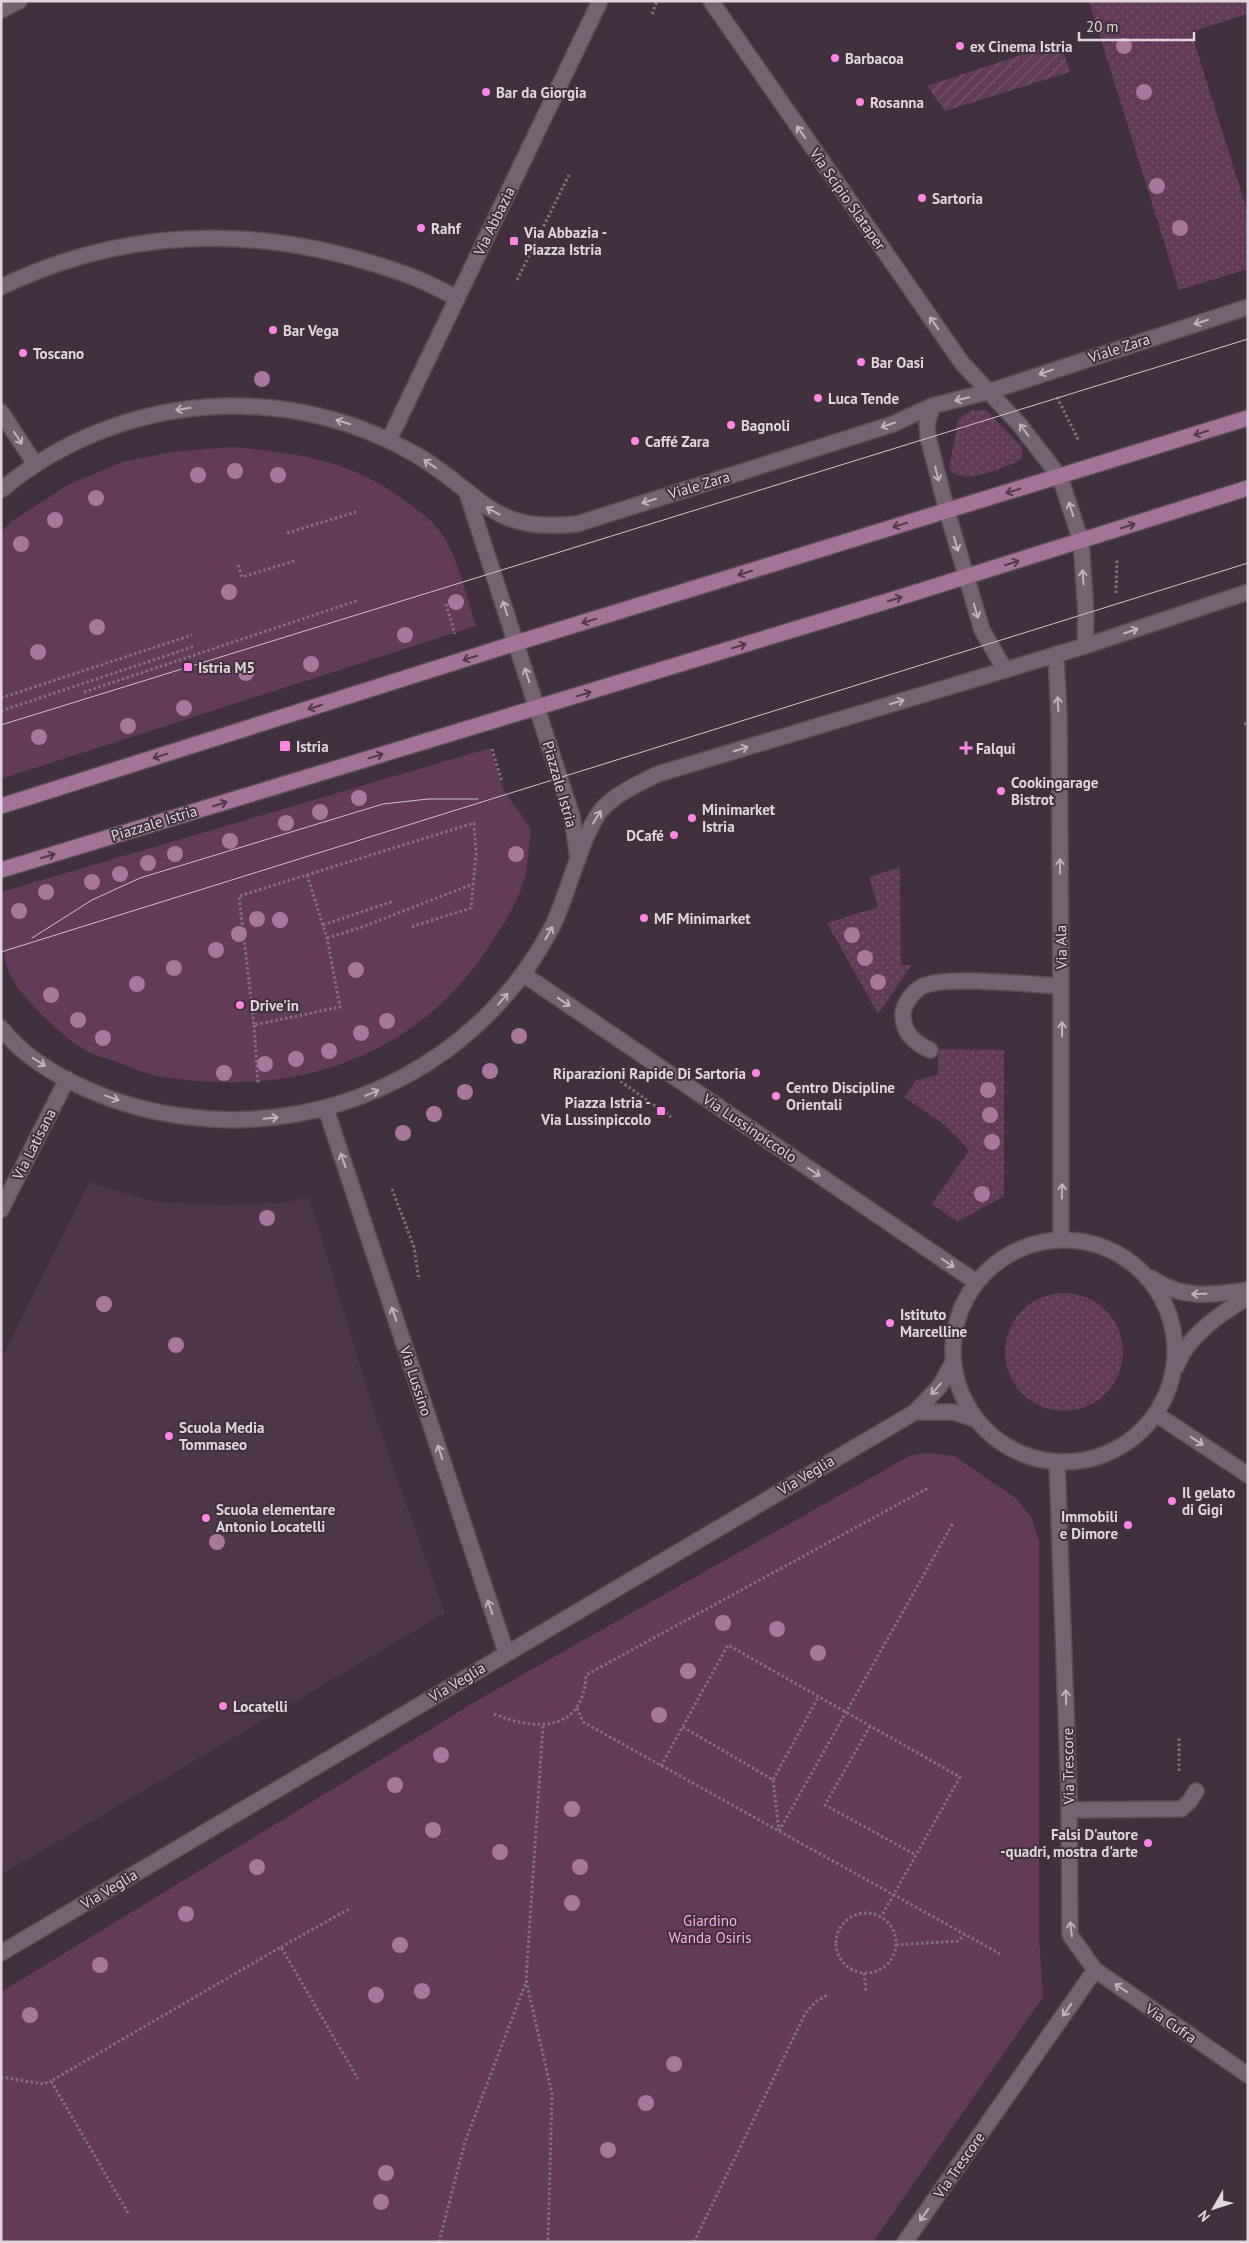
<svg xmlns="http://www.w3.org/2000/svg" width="1249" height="2243" font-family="'PT Sans',sans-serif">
<defs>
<pattern id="grass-dots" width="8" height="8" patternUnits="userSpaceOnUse" patternTransform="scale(1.25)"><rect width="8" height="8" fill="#613b58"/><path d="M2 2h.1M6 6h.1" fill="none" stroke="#775670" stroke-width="1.8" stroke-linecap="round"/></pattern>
<pattern id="garden-furrows" width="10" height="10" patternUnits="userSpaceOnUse" patternTransform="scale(1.25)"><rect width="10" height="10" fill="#613b58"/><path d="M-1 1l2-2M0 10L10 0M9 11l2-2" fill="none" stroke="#775670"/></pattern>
</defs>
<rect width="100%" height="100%" fill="#41303d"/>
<path fill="#4e3748" d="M89,1182L152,1201L199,1205L281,1203L309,1197L378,1424L445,1613L1,1875V1360Z"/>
<path fill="url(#grass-dots)" d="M1089,1H1248V14L1191,32L1248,213V269L1179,290Z
M973,410H986L991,415L1022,447V458L1017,462C999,468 964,487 949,469L958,420L962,416Z
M900,867L901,965H912L878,1014L827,923L878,907L869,877Z
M938,1049L1004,1050V1196L957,1222L932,1204L969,1150L945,1125L904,1097L916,1080L938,1075Z
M1005 1352a59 59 0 1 1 118 0a59 59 0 1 1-118 0Z"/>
<path fill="#613b58" d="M232,447C299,453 356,461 410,505C418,511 427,516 434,524C456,547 466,595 476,626L1,779V532L12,521L68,485L122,462L172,452Z
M490,748L503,789L531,829C529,845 528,861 525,876C519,902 501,929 486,951C411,1062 286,1099 158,1076C144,1074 130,1066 117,1062C106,1058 91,1055 81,1048C63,1037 16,992 9,973C0,947 1,920 1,892Z
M931,1453L954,1456L1017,1499L1032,1519L1039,1541V1936L1043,1997L873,2242H1V1992L483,1697L911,1455Z"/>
<path fill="url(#garden-furrows)" d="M1060,42L1070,72L945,111L927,86Z"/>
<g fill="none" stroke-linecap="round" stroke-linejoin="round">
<defs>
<path id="minor" d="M711,1L962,363L1019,424L1060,477L1081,541L1086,614L1085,646
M1,10L19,1
M1,287C132,224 267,225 402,273C421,279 439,289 457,298
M932,406L927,424L928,437L947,511L982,630L1005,670
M1,412L35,464
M389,440L600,1
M1,490C120,391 291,378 423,459C485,498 493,533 577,524L893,424L932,406L991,391L1248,307
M467,493L572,816L578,860
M1056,654L1059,718L1061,986V1240
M523,974L976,1282
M1,1028C41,1079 126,1110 189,1117C337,1135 483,1060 552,927C568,896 583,828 604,807C619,792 640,783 658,774L1085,646L1248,592
M930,1050C915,1043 904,1034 903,1017C902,1005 913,991 923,986C946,975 1032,985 1061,986
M326,1109L506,1652
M1,1210L67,1079
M953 1351a111 111 0 1 1 222 0a111 111 0 1 1-222 0Z
M1151,1278C1183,1300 1211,1295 1248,1290
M1176,1367C1187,1336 1221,1313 1248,1297
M915,1412H953L975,1419
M1156,1414L1248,1475
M1057,1463L1069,1795L1070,1935L1095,1970L1248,2075
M1069,1810L1181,1809L1190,1801L1196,1791
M1,1953L915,1412L940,1386L953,1362
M905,2242L1095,1970"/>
<path id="major" d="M1,806L516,643L1248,418
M1,870L901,597L1248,488"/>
</defs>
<use href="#minor" stroke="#5b4d57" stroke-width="18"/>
<use href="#major" stroke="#5b4d57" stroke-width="18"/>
<path stroke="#80727d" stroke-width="3" stroke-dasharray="2.5 2.5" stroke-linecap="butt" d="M652,14L657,1
M517,280L569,175
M1057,397L1079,441
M287,533L356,512
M238,565L242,577L294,561
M1116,593L1117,559
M446,604L455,634
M84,692L359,600
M1,698L192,635
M1,711L195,646
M1244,724L1248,723
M492,749L502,782
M307,875L327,938L340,1007L254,1025L239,896L474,823L476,854L471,908L411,927
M323,925L394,901
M327,938L362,927L473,884
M254,1025L258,1083
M600,1067L671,1117
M392,1189L414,1247L419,1280
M577,1708L583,1722L1002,1955
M494,1714C536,1731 583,1733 586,1675L928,1488
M543,1726L526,1980L552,2094L548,2242
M870,1726L825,1805L916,1855
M683,1727L773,1780L819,1696
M661,1766L728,1645L960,1777L881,1917
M1179,1771V1736
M773,1780L779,1830
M779,1831L953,1523
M836 1943a30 30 0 1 1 60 0a30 30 0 1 1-60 0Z
M896,1945L958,1941L965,1934
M281,1947L351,1908
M864,1973L866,1991
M1,2077L44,2084L51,2081
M128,2213L51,2081L281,1947L358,2079
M439,2242L465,2142L526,1982
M694,2242L806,2012L817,2001L829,1994"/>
<use href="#minor" stroke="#766371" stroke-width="15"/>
<use href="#major" stroke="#a47498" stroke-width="15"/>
<path stroke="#cec3cb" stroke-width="1" d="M1,725L1248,339
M32,938L92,900L140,878L383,804L428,799H478
M1,952L1248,563"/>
</g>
<g fill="#a7779c">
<circle cx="1124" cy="46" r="8"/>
<circle cx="1144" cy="92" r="8"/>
<circle cx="1157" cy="186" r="8"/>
<circle cx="1180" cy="228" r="8"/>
<circle cx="262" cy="379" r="8"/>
<circle cx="235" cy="471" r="8"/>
<circle cx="198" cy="475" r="8"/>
<circle cx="278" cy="475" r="8"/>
<circle cx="96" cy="498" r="8"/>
<circle cx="55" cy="520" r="8"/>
<circle cx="21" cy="544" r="8"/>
<circle cx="229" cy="592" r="8"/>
<circle cx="456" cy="602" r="8"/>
<circle cx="97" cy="627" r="8"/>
<circle cx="405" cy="635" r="8"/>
<circle cx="38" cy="652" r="8"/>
<circle cx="311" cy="664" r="8"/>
<circle cx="246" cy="673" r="8"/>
<circle cx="184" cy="708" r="8"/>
<circle cx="128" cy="726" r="8"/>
<circle cx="39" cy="737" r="8"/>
<circle cx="359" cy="798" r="8"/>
<circle cx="320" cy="812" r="8"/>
<circle cx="286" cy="823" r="8"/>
<circle cx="230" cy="841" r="8"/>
<circle cx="175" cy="854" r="8"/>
<circle cx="516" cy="854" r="8"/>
<circle cx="148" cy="863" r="8"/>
<circle cx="120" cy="874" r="8"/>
<circle cx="92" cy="882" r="8"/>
<circle cx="46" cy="892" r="8"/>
<circle cx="19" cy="911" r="8"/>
<circle cx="257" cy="919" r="8"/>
<circle cx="280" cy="920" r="8"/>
<circle cx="239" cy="934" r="8"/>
<circle cx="852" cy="935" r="8"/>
<circle cx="216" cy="950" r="8"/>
<circle cx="865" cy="958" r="8"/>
<circle cx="174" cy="968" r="8"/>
<circle cx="356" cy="970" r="8"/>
<circle cx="878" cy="982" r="8"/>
<circle cx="137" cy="984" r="8"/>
<circle cx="51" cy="995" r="8"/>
<circle cx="78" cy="1020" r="8"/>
<circle cx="387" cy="1021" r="8"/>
<circle cx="361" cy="1033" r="8"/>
<circle cx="519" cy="1036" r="8"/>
<circle cx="103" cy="1038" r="8"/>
<circle cx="329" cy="1051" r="8"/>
<circle cx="296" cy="1059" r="8"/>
<circle cx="265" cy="1064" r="8"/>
<circle cx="490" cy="1071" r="8"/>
<circle cx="224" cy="1073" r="8"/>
<circle cx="988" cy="1090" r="8"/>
<circle cx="465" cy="1092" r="8"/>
<circle cx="434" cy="1114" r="8"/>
<circle cx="990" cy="1115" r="8"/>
<circle cx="403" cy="1133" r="8"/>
<circle cx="992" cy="1142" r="8"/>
<circle cx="982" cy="1194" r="8"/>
<circle cx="267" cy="1218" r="8"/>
<circle cx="104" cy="1304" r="8"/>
<circle cx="176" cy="1345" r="8"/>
<circle cx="217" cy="1542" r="8"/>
<circle cx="723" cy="1623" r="8"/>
<circle cx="777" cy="1629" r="8"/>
<circle cx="818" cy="1653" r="8"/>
<circle cx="688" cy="1671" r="8"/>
<circle cx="659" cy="1715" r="8"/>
<circle cx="441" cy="1755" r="8"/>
<circle cx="395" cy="1785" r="8"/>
<circle cx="572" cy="1809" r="8"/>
<circle cx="433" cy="1830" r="8"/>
<circle cx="500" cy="1852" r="8"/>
<circle cx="257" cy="1867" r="8"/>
<circle cx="580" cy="1867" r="8"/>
<circle cx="572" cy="1903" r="8"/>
<circle cx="186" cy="1914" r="8"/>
<circle cx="400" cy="1945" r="8"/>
<circle cx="100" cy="1965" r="8"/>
<circle cx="422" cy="1991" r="8"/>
<circle cx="376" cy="1995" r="8"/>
<circle cx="30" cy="2015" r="8"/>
<circle cx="674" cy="2064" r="8"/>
<circle cx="646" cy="2103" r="8"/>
<circle cx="608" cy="2150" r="8"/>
<circle cx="386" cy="2173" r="8"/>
<circle cx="381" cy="2202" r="8"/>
</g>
<defs><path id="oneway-shaft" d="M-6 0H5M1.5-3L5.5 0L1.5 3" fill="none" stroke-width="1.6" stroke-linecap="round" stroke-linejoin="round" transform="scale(1.25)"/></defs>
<g stroke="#c0b3bd">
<use href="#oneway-shaft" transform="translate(801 132) rotate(-125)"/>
<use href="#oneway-shaft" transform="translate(1201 322) rotate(162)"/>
<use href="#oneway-shaft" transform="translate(934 323) rotate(-125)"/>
<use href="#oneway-shaft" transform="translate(1046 372) rotate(161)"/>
<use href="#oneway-shaft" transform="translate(962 399) rotate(166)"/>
<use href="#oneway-shaft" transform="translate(183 409) rotate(171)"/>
<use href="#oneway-shaft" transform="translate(343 422) rotate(-162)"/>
<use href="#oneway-shaft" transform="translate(888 425) rotate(161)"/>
<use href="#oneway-shaft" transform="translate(1024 430) rotate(-127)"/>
<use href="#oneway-shaft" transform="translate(18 438) rotate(57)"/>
<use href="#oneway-shaft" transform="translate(430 464) rotate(-146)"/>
<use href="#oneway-shaft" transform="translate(937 474) rotate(76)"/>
<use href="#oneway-shaft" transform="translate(649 501) rotate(163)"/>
<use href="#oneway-shaft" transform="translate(1071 509) rotate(-108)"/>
<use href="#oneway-shaft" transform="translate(493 511) rotate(-152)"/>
<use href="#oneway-shaft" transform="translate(956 544) rotate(74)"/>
<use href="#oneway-shaft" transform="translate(1083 577) rotate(-94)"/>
<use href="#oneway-shaft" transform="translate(505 608) rotate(-108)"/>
<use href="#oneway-shaft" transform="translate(976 611) rotate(73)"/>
<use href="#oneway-shaft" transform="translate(1131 631) rotate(-19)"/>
<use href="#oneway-shaft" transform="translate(527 675) rotate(-108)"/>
<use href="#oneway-shaft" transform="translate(897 702) rotate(-17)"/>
<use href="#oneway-shaft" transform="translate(1058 704) rotate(-93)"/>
<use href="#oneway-shaft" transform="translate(741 749) rotate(-17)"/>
<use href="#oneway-shaft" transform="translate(597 817) rotate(-58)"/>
<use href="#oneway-shaft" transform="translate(1060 866) rotate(-91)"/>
<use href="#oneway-shaft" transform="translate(549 933) rotate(-61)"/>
<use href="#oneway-shaft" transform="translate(503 999) rotate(-49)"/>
<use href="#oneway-shaft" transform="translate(564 1002) rotate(34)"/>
<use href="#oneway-shaft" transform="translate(1062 1029) rotate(-90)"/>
<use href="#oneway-shaft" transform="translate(39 1062) rotate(33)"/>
<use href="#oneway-shaft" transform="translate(372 1093) rotate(-23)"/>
<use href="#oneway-shaft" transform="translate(112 1098) rotate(20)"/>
<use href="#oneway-shaft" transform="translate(271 1118) rotate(-6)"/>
<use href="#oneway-shaft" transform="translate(343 1160) rotate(-109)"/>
<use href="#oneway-shaft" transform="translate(814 1172) rotate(34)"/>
<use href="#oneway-shaft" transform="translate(1062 1191) rotate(-89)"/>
<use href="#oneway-shaft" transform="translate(948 1263) rotate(35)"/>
<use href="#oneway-shaft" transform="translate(1199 1294) rotate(179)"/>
<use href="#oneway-shaft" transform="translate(394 1314) rotate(-109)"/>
<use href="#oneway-shaft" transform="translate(936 1389) rotate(131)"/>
<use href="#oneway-shaft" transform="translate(1197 1441) rotate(33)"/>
<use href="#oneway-shaft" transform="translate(440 1452) rotate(-108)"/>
<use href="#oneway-shaft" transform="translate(490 1607) rotate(-109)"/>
<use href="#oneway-shaft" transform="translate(1066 1697) rotate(-92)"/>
<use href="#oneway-shaft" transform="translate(1071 1929) rotate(-97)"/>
<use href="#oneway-shaft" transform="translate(1121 1988) rotate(-146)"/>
<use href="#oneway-shaft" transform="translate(1067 2010) rotate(125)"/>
<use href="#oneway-shaft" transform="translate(924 2215) rotate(125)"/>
</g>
<g stroke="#503a4b">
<use href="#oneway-shaft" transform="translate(1201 433) rotate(163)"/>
<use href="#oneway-shaft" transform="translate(1013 491) rotate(163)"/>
<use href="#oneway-shaft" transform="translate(900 525) rotate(163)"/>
<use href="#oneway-shaft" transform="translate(1128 526) rotate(-18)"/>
<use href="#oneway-shaft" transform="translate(1012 563) rotate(-17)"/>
<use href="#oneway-shaft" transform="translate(745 573) rotate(163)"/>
<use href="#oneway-shaft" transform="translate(895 599) rotate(-17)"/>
<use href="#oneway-shaft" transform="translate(589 621) rotate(163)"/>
<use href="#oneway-shaft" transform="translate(739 646) rotate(-17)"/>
<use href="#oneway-shaft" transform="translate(470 658) rotate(163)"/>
<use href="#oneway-shaft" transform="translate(584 694) rotate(-17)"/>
<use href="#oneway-shaft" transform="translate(315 707) rotate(162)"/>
<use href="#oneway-shaft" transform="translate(160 756) rotate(162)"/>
<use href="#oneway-shaft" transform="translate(376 756) rotate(-17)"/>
<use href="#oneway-shaft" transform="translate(220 804) rotate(-17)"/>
<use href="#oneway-shaft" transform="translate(48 856) rotate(-17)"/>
</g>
<g fill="#fc86e3" stroke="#41303d" stroke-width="2">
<circle cx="960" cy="46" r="5"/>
<circle cx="835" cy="58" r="5"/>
<circle cx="486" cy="92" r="5"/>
<circle cx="860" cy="102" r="5"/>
<circle cx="922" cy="198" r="5"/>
<circle cx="421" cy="228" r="5"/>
<rect x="509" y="236" width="10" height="10" rx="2.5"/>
<circle cx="273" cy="330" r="5"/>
<circle cx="23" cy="353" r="5"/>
<circle cx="861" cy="362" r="5"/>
<circle cx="818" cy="398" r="5"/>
<circle cx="731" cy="425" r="5"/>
<circle cx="635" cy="441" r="5"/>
<rect x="183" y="662" width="10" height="10" rx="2.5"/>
<rect x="279" y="740" width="12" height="12" rx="2.5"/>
<path d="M963.5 740.5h5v5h5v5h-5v5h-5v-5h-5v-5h5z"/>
<circle cx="1001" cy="791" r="5"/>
<circle cx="692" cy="818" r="5"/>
<circle cx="674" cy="835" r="5"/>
<circle cx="644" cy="918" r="5"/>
<circle cx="240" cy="1005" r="5"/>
<circle cx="756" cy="1073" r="5"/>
<circle cx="776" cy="1096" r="5"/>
<rect x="656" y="1106" width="10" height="10" rx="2.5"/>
<circle cx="890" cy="1323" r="5"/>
<circle cx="169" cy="1436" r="5"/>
<circle cx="1172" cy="1501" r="5"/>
<circle cx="206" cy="1518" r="5"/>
<circle cx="1128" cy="1525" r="5"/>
<circle cx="223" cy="1706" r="5"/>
<circle cx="1148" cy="1843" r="5"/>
</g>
<g text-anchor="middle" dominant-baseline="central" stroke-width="4" stroke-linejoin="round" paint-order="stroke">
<g font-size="15" font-weight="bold" fill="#e0d5dd" stroke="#41303d" text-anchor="start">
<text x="970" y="46">ex Cinema Istria</text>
<text x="845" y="58">Barbacoa</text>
<text x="496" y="92">Bar da Giorgia</text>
<text x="870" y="102">Rosanna</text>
<text x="932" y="198">Sartoria</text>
<text x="431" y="228">Rahf</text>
<text x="524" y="232">Via Abbazia -<tspan x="524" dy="17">Piazza Istria</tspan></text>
<text x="283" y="330">Bar Vega</text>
<text x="33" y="353">Toscano</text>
<text x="871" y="362">Bar Oasi</text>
<text x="828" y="398">Luca Tende</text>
<text x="741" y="425">Bagnoli</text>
<text x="645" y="441">Caffé Zara</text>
<text x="198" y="667">Istria M5</text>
<text x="296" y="746">Istria</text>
<text x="976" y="748">Falqui</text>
<text x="1011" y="782">Cookingarage<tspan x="1011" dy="17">Bistrot</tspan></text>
<text x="702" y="809">Minimarket<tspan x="702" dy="17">Istria</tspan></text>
<text x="664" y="835" text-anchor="end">DCafé</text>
<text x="654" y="918">MF Minimarket</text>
<text x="250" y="1005">Drive'in</text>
<text x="746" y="1073" text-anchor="end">Riparazioni Rapide Di Sartoria</text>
<text x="786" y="1087">Centro Discipline<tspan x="786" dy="17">Orientali</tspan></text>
<text x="651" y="1102" text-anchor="end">Piazza Istria -<tspan x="651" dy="17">Via Lussinpiccolo</tspan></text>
<text x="900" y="1314">Istituto<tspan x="900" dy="17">Marcelline</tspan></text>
<text x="179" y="1427">Scuola Media<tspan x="179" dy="17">Tommaseo</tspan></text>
<text x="1182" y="1492">Il gelato<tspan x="1182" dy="17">di Gigi</tspan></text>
<text x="216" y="1509">Scuola elementare<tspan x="216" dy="17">Antonio Locatelli</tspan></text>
<text x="1118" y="1516" text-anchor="end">Immobili<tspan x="1118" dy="17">e Dimore</tspan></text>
<text x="233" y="1706">Locatelli</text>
<text x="1138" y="1834" text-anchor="end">Falsi D'autore<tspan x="1138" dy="17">-quadri, mostra d'arte</tspan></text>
</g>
<g font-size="15" fill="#e0d5dd" stroke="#41303d">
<text transform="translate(848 199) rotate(55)">Via Scipio Slataper</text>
<text transform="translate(494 221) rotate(-64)">Via Abbazia</text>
<text transform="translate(1119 348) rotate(-18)">Viale Zara</text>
<text transform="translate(699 485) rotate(-17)">Viale Zara</text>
<text transform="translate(560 784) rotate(74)">Piazzale Istria</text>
<text transform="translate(154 823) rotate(-17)">Piazzale Istria</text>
<text transform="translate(1061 947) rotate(-91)">Via Ala</text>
<text transform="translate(750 1128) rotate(34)">Via Lussinpiccolo</text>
<text transform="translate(34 1144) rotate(-63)">Via Latisana</text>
<text transform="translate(416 1381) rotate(72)">Via Lussino</text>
<text transform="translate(806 1475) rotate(-31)">Via Veglia</text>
<text transform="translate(457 1682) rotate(-31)">Via Veglia</text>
<text transform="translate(1068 1766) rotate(-91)">Via Trescore</text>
<text transform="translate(109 1889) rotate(-31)">Via Veglia</text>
<text transform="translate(1171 2023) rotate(34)">Via Cufra</text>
<text transform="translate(959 2165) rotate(-55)">Via Trescore</text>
</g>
<g font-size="15" fill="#fbb1e9" stroke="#41303d">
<text x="710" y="1920">Giardino<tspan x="710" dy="17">Wanda Osiris</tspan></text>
</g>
</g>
<rect width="1249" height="2243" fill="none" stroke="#e0d5dd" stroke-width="5"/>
<g transform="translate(1214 2208) rotate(231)" stroke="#41303d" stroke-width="4" paint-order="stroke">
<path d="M0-4L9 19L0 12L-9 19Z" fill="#e0d5dd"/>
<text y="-8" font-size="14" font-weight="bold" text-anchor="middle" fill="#e0d5dd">N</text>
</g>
<path d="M1079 32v8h115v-8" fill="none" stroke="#e0d5dd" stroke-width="2.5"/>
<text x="1086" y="32" font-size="15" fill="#e0d5dd" stroke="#41303d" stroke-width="4" paint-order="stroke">20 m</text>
</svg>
